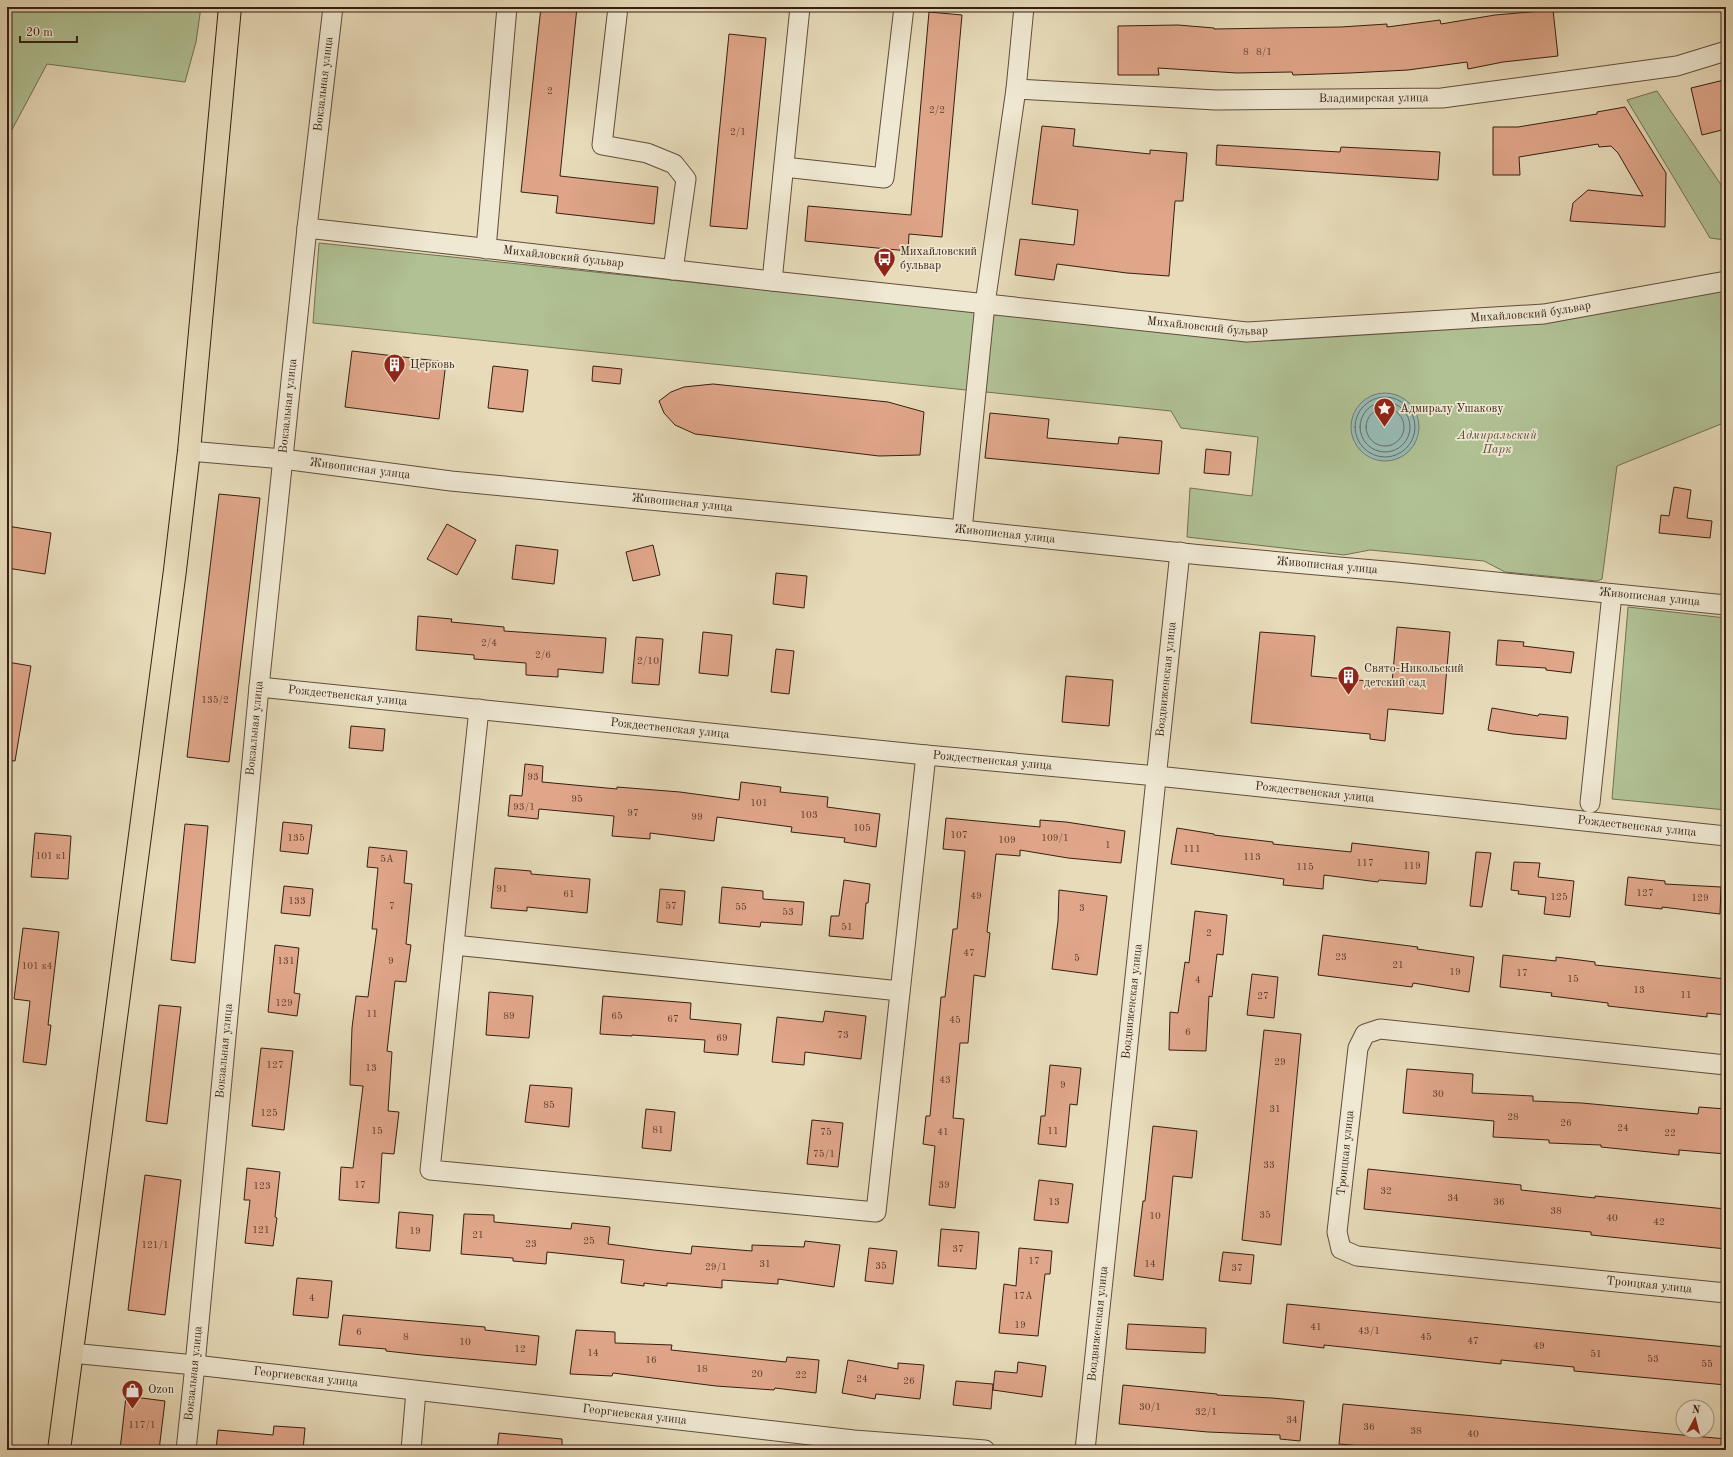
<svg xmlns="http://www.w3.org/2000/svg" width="1733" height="1457" font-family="'Old Standard TT',serif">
<rect width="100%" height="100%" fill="#e7dbb9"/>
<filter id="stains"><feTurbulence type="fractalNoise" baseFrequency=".005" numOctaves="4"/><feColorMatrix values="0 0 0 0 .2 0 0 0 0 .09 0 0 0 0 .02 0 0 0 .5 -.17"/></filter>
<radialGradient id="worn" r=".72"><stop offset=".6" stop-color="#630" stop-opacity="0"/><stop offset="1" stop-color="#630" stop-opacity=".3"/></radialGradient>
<path fill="#b0c194" stroke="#737053" d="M7,7H201L196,42L185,82L47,64L7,139Z
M1657,91L1726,192L1725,240L1710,238L1627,100Z
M319,243L1241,340L1726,287V422L1617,466L1602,579L1597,581L1505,572L1484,561L1370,550L1344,555L1187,537L1190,488L1252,496L1258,437L1181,428L1171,411L313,323Z
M1628,607L1726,618V810L1612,799Z"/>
<path fill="#97bab4" stroke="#707c73" d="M1351 427a34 34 0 1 1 68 0a34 34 0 1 1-68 0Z"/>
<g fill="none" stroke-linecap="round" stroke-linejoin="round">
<path stroke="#666c63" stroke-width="1" d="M1355 427a30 30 0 1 1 60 0a30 30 0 1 1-60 0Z
M1360 427a25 25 0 1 1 50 0a25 25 0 1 1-50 0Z
M1366 427a19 19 0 1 1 38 0a19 19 0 1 1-38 0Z"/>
</g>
<path fill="#e0a68a" stroke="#361e12" d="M541,7H577L560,176L658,187L654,224L556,213L558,196L521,192Z
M1553,10L1558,56L1503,62L1468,69L1467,62L1408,70L1350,73L1293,75L1292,72L1237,73L1158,68L1159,75H1118V26L1178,25L1214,28V29L1341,27L1387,24V27L1440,20L1441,24L1495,15Z
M929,12L962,15L942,237L909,234L908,251L805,241L808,206L911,215Z
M729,34L766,38L747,229L710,226Z
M1724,80L1726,89V129L1702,135L1691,88Z
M1625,107L1666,173L1665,227L1570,221L1573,203L1588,190L1643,196L1618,153L1611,146L1599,147L1598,144L1519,157L1520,175H1493V127H1518L1597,114V112Z
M1042,126L1075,129L1073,146L1150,154V150L1187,153L1183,201H1175L1169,276L1127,273L1057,264L1054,280L1015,275L1020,239L1074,245L1078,210L1032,204Z
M1217,145L1340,152L1341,147L1440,152L1438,180L1216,165Z
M352,351L446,362L439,419L345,407Z
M493,366L528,370L523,412L488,408Z
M593,366L622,369L620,384L592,381Z
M713,384L888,402L924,412L920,455L879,456L695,434L675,425L664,413L659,401L671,392L684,387Z
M990,413L1049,419L1047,438L1118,444L1119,437L1162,441L1159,474L985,458Z
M1206,449L1231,452L1229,475L1204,473Z
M1674,487L1691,490L1687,518L1712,521L1710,538L1659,533L1661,515L1669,516Z
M219,494L260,498L229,762L187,757Z
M447,524L476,540L457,575L427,559Z
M7,526L51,533L45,574L7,568Z
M516,545L558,550L554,584L512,579Z
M653,545L660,575L633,581L626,552Z
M776,573L807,576L804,608L773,604Z
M418,616L452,619L451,622L504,627V631L606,638L603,673L558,669V677L526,675V663L474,659V655L416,650Z
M1397,627L1450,632L1443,714L1388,709L1385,741L1370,739V734L1251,723L1260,632L1315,636L1311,676L1392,683Z
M703,632L732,635L728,676L699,673Z
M636,637L663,639L659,685L632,683Z
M1498,640L1524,642L1523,646L1574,652L1571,673L1546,670V668L1496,665Z
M776,649L794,651L789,694L771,692Z
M7,662L31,666L15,761L7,760Z
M1066,676L1113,680L1109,726L1062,722Z
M1492,708L1538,716L1539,714L1568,717L1566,739L1513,734L1488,730Z
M351,726L385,729L383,751L349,748Z
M525,764L543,766L542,782L617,789V787L680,792L739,800L741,782L781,787L780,792L828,797L827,807L880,814L876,847L844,842L845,838L791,832L792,827L717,817L714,841L650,833V839L612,836L614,816L539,809L538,819L508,816L510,795L522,796Z
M946,818L1040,827V820L1066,822L1125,831L1121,863L1068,858L1020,850V856L996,854L987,932L990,933L985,977L974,975L968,1043H960L953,1118L964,1119L955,1208L929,1205L935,1146L923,1144L926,1116H930L941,997H945L953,929H957L965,851L943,849Z
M283,822L312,825L308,854L280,851Z
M185,824L208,826L195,963L171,960Z
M1177,828L1214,834V835L1273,842V844L1351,852L1352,843L1429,852L1426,884L1379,880L1378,882L1324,875L1323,889L1283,885L1284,879L1171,864Z
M35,833L71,836L68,879L31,877Z
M369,847L407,851L404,883L412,884L406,944L411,945L406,982L395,981L387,1051L392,1052L388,1111L399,1112L394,1154L382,1153L379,1203L339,1200L341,1167L353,1168L363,1086L350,1085L352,1028L356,996L368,997L377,929H372L378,868L367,867Z
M1476,852L1491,853L1482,907L1470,906Z
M1514,862L1540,863L1538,877L1574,881L1570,917L1544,914L1546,897L1518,894L1519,891L1511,890Z
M495,868L531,871V874L590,879L587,913L527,907V911L491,908Z
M1628,877L1665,881V884L1721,887L1720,914L1662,907V909L1625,905Z
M844,880L870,884L868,903H866L863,939L829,936L831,916H839Z
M284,886L313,889L310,916L281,913Z
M722,887L763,891V899L804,902L802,925L761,922L760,927L719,923Z
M660,889L685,891L682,925L657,922Z
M1059,890L1107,896L1097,975L1052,969L1058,921Z
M1195,911L1227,915L1223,955L1217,954L1212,997L1209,996L1206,1051L1169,1050L1170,1012L1178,1013L1185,962L1189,963Z
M23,928L59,932L48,1025H51L46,1065L23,1062L30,1001L14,999Z
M1323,935L1418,947L1417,949L1474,957L1469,992L1413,983L1412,987L1318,975Z
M275,945L299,948L294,993L300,994L297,1016L268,1012Z
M1503,955L1556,961V957L1595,962V965L1726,979V1015L1707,1013V1017L1608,1006V1003L1551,996L1552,993L1500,987Z
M1252,974L1278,977L1274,1018L1247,1015Z
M489,992L533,996L529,1038L486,1035Z
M603,996L691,1003L690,1019L741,1024L738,1055L704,1052L705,1040L632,1035V1036L600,1034Z
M159,1005L181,1007L167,1124L146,1121Z
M825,1011L866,1016L861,1059L805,1052L804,1065L772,1062L777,1017L823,1022Z
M1264,1030L1301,1034L1281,1245L1242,1240Z
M261,1048L293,1051L284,1130L252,1126Z
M1050,1065L1081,1068L1077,1105L1070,1104L1066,1147L1038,1144L1041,1116H1045Z
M1407,1069L1473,1074L1472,1093L1533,1096V1101L1582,1103L1698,1114L1699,1107L1726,1109V1154L1679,1150V1155L1601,1147V1145L1549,1143V1140L1493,1137L1494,1121L1403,1113Z
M530,1085L572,1088L569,1127L525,1122Z
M646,1109L675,1112L671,1151L642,1148Z
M812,1120L843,1123L838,1167L807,1164Z
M1153,1126L1197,1131L1192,1178L1173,1176L1163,1280L1134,1276L1143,1201H1145Z
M247,1168L280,1172L275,1217L277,1218L273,1246L245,1243L250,1200H244Z
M1368,1169L1521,1185V1190L1595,1198V1196L1726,1209V1249L1591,1235V1232L1364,1209Z
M145,1175L181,1180L165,1315L128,1310Z
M1039,1180L1073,1184L1068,1223L1034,1220Z
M399,1212L433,1215L430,1251L396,1248Z
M464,1214L494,1215V1222L571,1229L572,1223L610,1227L608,1244L654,1250L691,1254L692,1246L752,1251V1245L804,1247L805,1241L840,1245L834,1287L778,1279V1284L722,1280V1288L667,1283V1286L644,1283V1286L621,1283L624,1260L547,1252L546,1264L513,1261V1258L461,1254Z
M941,1229L979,1232L976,1269L938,1266Z
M869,1248L897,1251L893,1284L865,1281Z
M1019,1248L1052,1251L1050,1274H1045L1038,1336L999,1333L1004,1284L1016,1286Z
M1223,1252L1254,1255L1251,1284L1219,1281Z
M297,1278L332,1281L328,1318L293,1315Z
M1287,1304L1726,1347V1385L1574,1371V1367L1501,1360V1364L1324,1345V1348L1283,1343Z
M343,1315L485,1327V1330L539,1336L536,1365L422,1355L386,1351V1349L339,1345Z
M1128,1324L1206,1328L1205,1353L1126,1349Z
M576,1330L615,1332V1343L672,1345L671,1350L786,1362L787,1357L819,1360L816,1393L775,1388L774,1390L716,1386L613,1373L612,1376L570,1374Z
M848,1360L898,1369V1363L924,1365L920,1399L876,1394L875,1399L842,1393Z
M1018,1362L1046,1366L1042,1397L993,1390L995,1371L1017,1373Z
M956,1381L993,1384L991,1409L953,1405Z
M1123,1385L1217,1394V1395L1272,1398L1304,1401L1300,1441L1280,1439V1435L1208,1432L1119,1424Z
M126,1396L165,1401L159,1450H120Z
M1343,1404L1726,1439V1450H1406L1339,1444Z
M274,1426L305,1428L303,1450H216L218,1430L273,1435Z
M499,1433L562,1439V1450H497Z"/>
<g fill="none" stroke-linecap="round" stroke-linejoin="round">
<defs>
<g id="minor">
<path d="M618,7L602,145L647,153L674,164L686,179L673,270"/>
<path id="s1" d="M1016,89L1216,100L1442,98L1677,66L1726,51"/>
<path d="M784,167L884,178L904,7"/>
<path id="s2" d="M307,228L772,281L1247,332L1544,314L1726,281"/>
<path d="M486,249L507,7"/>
<path d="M772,281L800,7"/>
<path id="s3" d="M189,451L283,459L451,481L962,530L1202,555L1397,572L1726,605"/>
<path d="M962,530L985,304L1016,89L1024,7"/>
<path id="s4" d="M259,687L926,755L1157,776L1726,836"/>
<path d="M479,709L430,1170L876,1212L926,755"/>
<path d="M1590,803L1612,594"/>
<path d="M454,945L900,991"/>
<path id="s5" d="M1726,1065L1380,1029L1365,1034L1358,1048L1337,1232L1341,1249L1357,1256L1726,1293"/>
<path id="s6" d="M71,1353L195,1365L854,1440L985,1450"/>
<path id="s7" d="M186,1450L195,1365L259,687L307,228L333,7"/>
<path d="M411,1450L416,1391"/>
<path id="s8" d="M1085,1450L1180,552"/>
</g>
<path id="major" d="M59,1450L175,570L189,451L230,7"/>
</defs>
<use href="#minor" stroke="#624d3c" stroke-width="21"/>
<use href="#major" stroke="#361e12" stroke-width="24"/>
<use href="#minor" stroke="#efe8d2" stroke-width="19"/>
<use href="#major" stroke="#e7dbb9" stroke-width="22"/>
</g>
<defs>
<symbol id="bus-pin" viewBox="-11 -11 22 30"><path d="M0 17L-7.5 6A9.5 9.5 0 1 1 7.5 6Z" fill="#8f2418" stroke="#efe8d2"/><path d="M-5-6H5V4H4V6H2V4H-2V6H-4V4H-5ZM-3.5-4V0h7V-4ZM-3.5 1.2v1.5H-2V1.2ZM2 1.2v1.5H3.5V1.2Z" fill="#fff"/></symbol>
<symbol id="building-pin" viewBox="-11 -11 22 30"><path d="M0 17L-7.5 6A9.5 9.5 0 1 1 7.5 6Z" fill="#8f2418" stroke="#efe8d2"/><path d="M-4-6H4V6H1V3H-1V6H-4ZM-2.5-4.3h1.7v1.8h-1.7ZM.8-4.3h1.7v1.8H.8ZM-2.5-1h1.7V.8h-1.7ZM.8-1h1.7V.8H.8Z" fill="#fff"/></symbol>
<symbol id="sight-pin" viewBox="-11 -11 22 30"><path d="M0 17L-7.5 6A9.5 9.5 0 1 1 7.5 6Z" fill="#8f2418" stroke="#efe8d2"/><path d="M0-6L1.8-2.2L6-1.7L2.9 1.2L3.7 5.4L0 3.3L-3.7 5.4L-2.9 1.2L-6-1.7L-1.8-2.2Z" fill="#fff"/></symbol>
<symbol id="shop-pin" viewBox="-11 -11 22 30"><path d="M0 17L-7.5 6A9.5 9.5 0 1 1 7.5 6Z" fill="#8f2418" stroke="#efe8d2"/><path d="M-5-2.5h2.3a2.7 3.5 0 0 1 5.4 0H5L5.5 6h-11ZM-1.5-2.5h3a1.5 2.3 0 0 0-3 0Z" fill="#fff"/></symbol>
</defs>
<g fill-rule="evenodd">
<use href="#bus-pin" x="872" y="246" width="25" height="34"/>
<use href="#building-pin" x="382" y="352" width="25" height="34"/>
<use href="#sight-pin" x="1372" y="396" width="25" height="34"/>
<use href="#building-pin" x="1336" y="664" width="25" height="34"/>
<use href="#shop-pin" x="120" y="1378" width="25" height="34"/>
</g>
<g text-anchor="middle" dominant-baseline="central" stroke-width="3.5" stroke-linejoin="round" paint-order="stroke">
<g font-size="10" fill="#604030">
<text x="1246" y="52">8</text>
<text x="1264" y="52">8/1</text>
<text x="550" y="91">2</text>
<text x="937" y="110">2/2</text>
<text x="738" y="132">2/1</text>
<text x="489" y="643">2/4</text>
<text x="543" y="655">2/6</text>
<text x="648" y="661">2/10</text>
<text x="215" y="700">135/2</text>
<text x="533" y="777">93</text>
<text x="577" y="799">95</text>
<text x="759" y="803">101</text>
<text x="524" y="807">93/1</text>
<text x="633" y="813">97</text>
<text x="809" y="815">103</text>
<text x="697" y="817">99</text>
<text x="862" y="828">105</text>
<text x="959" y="835">107</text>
<text x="296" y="838">135</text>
<text x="1055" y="838">109/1</text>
<text x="1007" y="840">109</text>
<text x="1108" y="845">1</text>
<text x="1192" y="849">111</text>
<text x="51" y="856">101 к1</text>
<text x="1252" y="857">113</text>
<text x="387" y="859">5А</text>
<text x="1365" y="863">117</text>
<text x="1412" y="866">119</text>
<text x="1305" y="867">115</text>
<text x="502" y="889">91</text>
<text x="1645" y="893">127</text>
<text x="569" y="894">61</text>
<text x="976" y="896">49</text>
<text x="1559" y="897">125</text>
<text x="1700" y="898">129</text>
<text x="297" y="901">133</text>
<text x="392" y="906">7</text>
<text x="671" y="906">57</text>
<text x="741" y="907">55</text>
<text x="1082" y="908">3</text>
<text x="788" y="912">53</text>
<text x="847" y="927">51</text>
<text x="1209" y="933">2</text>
<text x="969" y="953">47</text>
<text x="1341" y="957">23</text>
<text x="1077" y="958">5</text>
<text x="286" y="961">131</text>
<text x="391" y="961">9</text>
<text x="1398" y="965">21</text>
<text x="37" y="966">101 к4</text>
<text x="1455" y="972">19</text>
<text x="1522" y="973">17</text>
<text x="1573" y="979">15</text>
<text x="1198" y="980">4</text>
<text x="1639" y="990">13</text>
<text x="1686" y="995">11</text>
<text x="1263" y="996">27</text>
<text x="284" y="1003">129</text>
<text x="372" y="1014">11</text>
<text x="509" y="1016">89</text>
<text x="617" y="1016">65</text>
<text x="673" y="1019">67</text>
<text x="955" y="1020">45</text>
<text x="1188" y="1032">6</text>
<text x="843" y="1035">73</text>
<text x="722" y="1038">69</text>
<text x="1280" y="1062">29</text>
<text x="275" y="1065">127</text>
<text x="371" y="1068">13</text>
<text x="945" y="1080">43</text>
<text x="1063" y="1085">9</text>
<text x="1438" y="1094">30</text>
<text x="549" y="1105">85</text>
<text x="1275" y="1109">31</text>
<text x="269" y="1113">125</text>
<text x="1513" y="1117">28</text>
<text x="1566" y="1123">26</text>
<text x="1623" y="1128">24</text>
<text x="658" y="1130">81</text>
<text x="377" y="1131">15</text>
<text x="1053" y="1131">11</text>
<text x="826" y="1132">75</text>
<text x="943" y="1132">41</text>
<text x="1670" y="1133">22</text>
<text x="824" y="1154">75/1</text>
<text x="1269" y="1165">33</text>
<text x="360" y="1185">17</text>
<text x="944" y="1185">39</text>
<text x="262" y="1186">123</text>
<text x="1386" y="1191">32</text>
<text x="1453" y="1198">34</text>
<text x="1054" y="1202">13</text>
<text x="1499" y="1202">36</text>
<text x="1556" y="1211">38</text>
<text x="1265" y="1215">35</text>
<text x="1155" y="1216">10</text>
<text x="1612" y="1218">40</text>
<text x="1659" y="1222">42</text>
<text x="261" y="1230">121</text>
<text x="415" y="1231">19</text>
<text x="478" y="1235">21</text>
<text x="589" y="1241">25</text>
<text x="531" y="1244">23</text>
<text x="155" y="1245">121/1</text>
<text x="958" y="1249">37</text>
<text x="1034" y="1261">17</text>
<text x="765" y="1264">31</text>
<text x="1150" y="1264">14</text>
<text x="881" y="1266">35</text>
<text x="716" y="1267">29/1</text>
<text x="1237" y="1268">37</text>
<text x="1023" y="1296">17А</text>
<text x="312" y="1298">4</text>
<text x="1020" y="1325">19</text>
<text x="1316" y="1327">41</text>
<text x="1369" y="1331">43/1</text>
<text x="359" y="1332">6</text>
<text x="406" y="1337">8</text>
<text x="1426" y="1337">45</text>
<text x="1473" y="1341">47</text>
<text x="465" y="1342">10</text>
<text x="1539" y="1346">49</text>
<text x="520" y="1349">12</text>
<text x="593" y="1353">14</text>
<text x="1596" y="1354">51</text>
<text x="1653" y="1359">53</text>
<text x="651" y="1360">16</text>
<text x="1707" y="1364">55</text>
<text x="702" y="1369">18</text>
<text x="757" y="1374">20</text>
<text x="801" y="1375">22</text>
<text x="862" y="1379">24</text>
<text x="909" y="1381">26</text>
<text x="1150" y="1407">30/1</text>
<text x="1206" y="1412">32/1</text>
<text x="1292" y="1420">34</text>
<text x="142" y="1425">117/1</text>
<text x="1369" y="1427">36</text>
<text x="1416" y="1431">38</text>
<text x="1473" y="1434">40</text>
</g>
<g font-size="12" fill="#361e12" stroke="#efe8d2">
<text stroke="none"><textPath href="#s7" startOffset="1373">Вокзальная улица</textPath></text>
<text stroke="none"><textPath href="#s1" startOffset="358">Владимирская улица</textPath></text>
<text stroke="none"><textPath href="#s2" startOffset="258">Михайловский бульвар</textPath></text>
<text stroke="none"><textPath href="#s2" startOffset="1230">Михайловский бульвар</textPath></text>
<text stroke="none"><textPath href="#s2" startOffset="906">Михайловский бульвар</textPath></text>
<text stroke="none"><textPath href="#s7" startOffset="1049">Вокзальная улица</textPath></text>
<text stroke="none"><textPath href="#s3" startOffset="172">Живописная улица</textPath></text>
<text stroke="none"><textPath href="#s3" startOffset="496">Живописная улица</textPath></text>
<text stroke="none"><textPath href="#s3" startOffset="820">Живописная улица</textPath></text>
<text stroke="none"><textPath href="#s3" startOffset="1144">Живописная улица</textPath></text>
<text stroke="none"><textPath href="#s3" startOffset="1468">Живописная улица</textPath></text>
<text stroke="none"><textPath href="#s8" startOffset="775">Воздвиженская улица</textPath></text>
<text stroke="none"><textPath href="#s4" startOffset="89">Рождественская улица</textPath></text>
<text stroke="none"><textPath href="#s7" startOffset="725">Вокзальная улица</textPath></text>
<text stroke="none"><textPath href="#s4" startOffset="413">Рождественская улица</textPath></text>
<text stroke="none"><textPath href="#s4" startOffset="737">Рождественская улица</textPath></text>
<text stroke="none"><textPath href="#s4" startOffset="1061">Рождественская улица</textPath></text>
<text stroke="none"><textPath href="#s4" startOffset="1385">Рождественская улица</textPath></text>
<text stroke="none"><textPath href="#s8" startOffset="451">Воздвиженская улица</textPath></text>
<text stroke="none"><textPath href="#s7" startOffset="401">Вокзальная улица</textPath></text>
<text transform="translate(1346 1153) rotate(-84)">Троицкая улица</text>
<text stroke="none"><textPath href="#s5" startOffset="893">Троицкая улица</textPath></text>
<text stroke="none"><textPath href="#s8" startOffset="127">Воздвиженская улица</textPath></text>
<text stroke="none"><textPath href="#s7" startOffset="77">Вокзальная улица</textPath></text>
<text stroke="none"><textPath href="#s6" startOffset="236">Георгиевская улица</textPath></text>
<text stroke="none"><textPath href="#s6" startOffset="567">Георгиевская улица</textPath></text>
</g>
<g font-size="12" fill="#361e12" stroke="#efe8d2" text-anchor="start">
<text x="900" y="252">Михайловский<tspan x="900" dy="14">бульвар</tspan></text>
<text x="410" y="365">Церковь</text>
<text x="1400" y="409">Адмиралу Ушакову</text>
<text x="1364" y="669">Свято-Никольский<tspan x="1364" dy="14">детский сад</tspan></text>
<text x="148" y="1390">Ozon</text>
</g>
<g font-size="12" font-style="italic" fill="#5b4f39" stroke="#efe8d2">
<text x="1497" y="436">Адмиральский<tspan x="1497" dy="14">Парк</tspan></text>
</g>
</g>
<rect width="1733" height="1457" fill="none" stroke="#e7dbb9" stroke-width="24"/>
<rect x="8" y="8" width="1717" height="1441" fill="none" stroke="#361e12" stroke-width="2"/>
<rect x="12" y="12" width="1709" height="1433" fill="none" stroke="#361e12"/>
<g transform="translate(1695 1419) rotate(7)"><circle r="19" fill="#efe8d2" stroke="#a59785"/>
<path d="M0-3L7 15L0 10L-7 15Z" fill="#8f2418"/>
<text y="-6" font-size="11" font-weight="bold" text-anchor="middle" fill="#361e12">N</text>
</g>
<path d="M20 36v6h57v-6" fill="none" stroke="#361e12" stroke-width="2"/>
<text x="26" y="36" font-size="12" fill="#361e12" stroke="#efe8d2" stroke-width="3" paint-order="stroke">20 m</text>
<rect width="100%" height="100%" filter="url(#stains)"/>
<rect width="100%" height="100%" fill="url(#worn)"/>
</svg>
